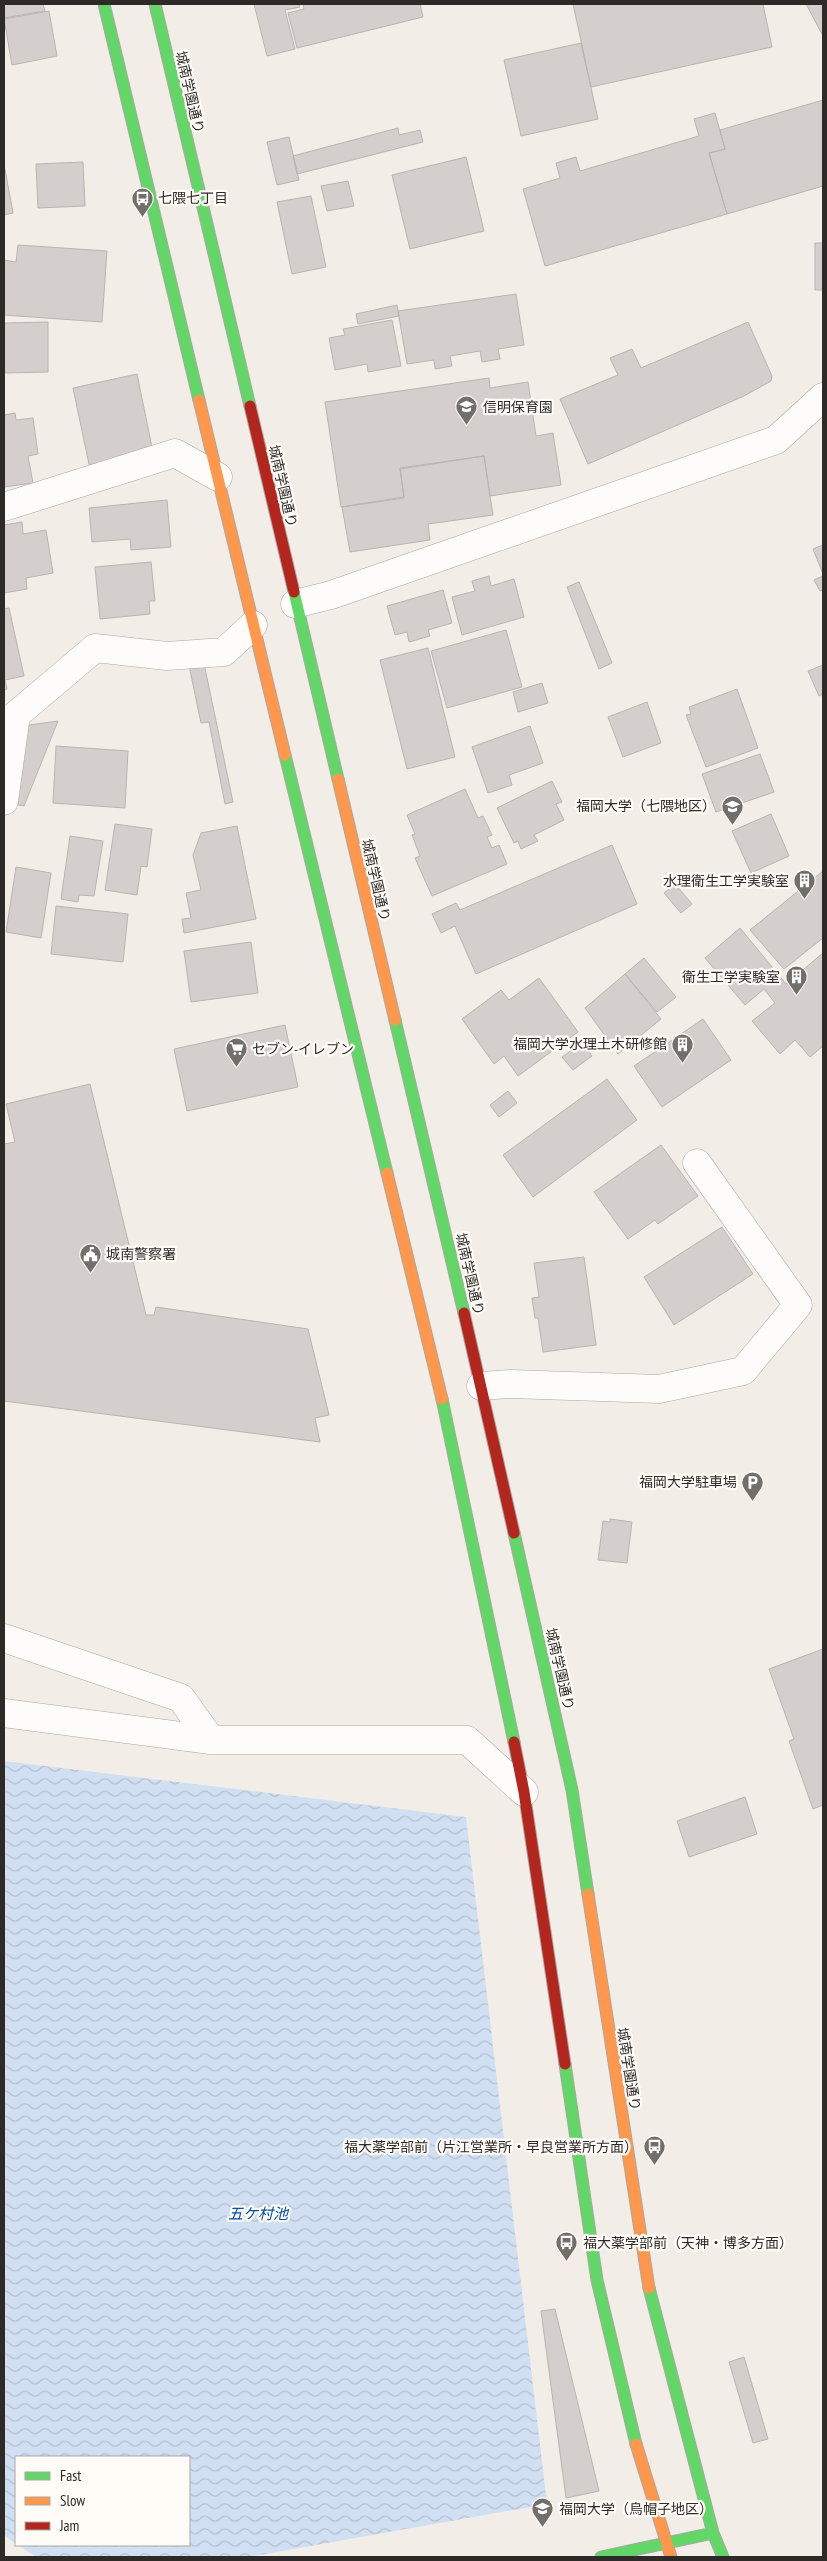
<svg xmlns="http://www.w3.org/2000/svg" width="827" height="2561" font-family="'PT Sans Narrow','Noto Sans JP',sans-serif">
<defs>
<pattern id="water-waves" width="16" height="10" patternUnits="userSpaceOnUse" patternTransform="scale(1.25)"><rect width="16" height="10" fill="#d1dff3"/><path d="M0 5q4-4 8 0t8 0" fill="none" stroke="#b4c0d0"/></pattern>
</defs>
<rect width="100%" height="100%" fill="#f2ede7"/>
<path fill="url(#water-waves)" d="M4,1761L466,1817L547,2504L248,2557H36L18,2545H189V2457H16V2544L4,2535Z"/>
<path fill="#d4cfcc" stroke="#b8b4b1" d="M4,4H43L45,11L4,18Z
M254,4H299L300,7L285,10L295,49L267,56Z
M303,4H420L423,17L297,48L288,13L304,9Z
M573,4H763L772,47L591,87Z
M806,4H823V36Z
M49,11L57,56L12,65L4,19Z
M581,43L598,119L521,136L504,60Z
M823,100V186L727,214L709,153L725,149L720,130Z
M715,113L725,149L709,153L727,214L545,266L523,189L560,178L556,163L576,157L580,171L699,136L694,119Z
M398,128L399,135L420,130L423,142L297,174L293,156Z
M289,137L299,180L277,185L267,142Z
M466,157L484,231L410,249L392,175Z
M83,162L85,206L38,208L36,164Z
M4,164L13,213L4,215Z
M348,181L354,206L327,211L321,186Z
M311,196L326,267L292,274L277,202Z
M815,243H823V290H815Z
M18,245L107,251L102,322L4,315V260L16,262Z
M516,294L524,345L498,349L500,359L482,362L480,351L450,356L452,366L435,369L434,360L407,364L398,311Z
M397,305L399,316L358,324L356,314Z
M392,320L401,366L368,372L367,364L335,370L329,338L345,335L343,329Z
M48,322V372L4,373V323Z
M748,322L772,376L771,381L744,396L588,464L560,399L618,375L610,358L632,349L641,368Z
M137,374L154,457L90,469L73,388Z
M489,378L490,388L528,382L536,436L553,433L561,485L490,496L484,456L400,468L404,497L341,507L325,402Z
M15,413L16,420L33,418L38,454L28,456L33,483L4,487V415Z
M484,456L493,515L428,524L430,540L350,552L342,507L404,498L400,469Z
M167,500L171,547L131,550L130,539L92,542L89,508Z
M22,522L23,534L46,530L53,573L26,578L27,589L4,593V525Z
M823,545V574L813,549Z
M151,562L155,601H149L150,614L100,619L95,567Z
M489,576L491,586L514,579L524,617L462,635L452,597L475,591L472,581Z
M823,576V590L820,591L814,580Z
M579,582L612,663L599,669L567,587Z
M443,590L452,623L428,630L430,636L409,642L407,632L395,635L387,606Z
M9,608L24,676L5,680L7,689L4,690V609Z
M506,630L522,687L447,708L431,651Z
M428,648L455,757L407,769L380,660Z
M202,654L233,802L225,804L209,722L201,723L187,656Z
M823,665V694L819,696L808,671Z
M542,683L548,703L518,712L513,692Z
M737,689L758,748L706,767L686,715L691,714L689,707Z
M647,702L661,743L623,757L608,717Z
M58,721L24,806L14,804L29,725Z
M530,726L543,763L509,775L512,785L488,793L472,747Z
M56,746L128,751L125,808L53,803Z
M760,754L774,792L716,812L702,774Z
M552,781L562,802L556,804L564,820L534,835L538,841L521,849L518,841L514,843L497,808Z
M465,789L478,818L483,816L492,835L487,837L492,848L499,845L507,864L432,896L415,858L420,856L412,835L415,834L407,815Z
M771,814L789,856L751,873L732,831Z
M115,824L152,829L147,867L141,866L137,895L105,890Z
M237,826L256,919L184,933L182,919L191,918L186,893L201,890L193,855L201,833Z
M70,836L103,841L94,896L79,895L78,902L61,899Z
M612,845L637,904L476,974L455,926L441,933L432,914L456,903L460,910Z
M16,867L51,873L41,938L6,932Z
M823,871V938L784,969L750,930Z
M675,884L692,904L681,913L664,893Z
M56,906L128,914L123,962L51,954Z
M740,928L786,984L823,953V1046L810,1057L795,1040L780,1054L752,1021L775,1003L764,989L745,1005L705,958Z
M251,942L258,993L191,1002L184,951Z
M644,958L676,997L657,1012L625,974Z
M625,974L661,1019L618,1054L585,1008Z
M539,978L578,1032L518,1076L504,1056L494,1064L462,1019L501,990L509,1000Z
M703,1019L731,1060L662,1107L634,1066Z
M285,1025L298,1087L187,1111L174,1049Z
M583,1042L592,1056L573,1070L562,1057Z
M607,1079L637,1120L533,1197L503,1155Z
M90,1084L146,1315H154L156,1307L308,1329L329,1415L315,1418L320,1442L4,1401V1144L15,1142L6,1104Z
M508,1091L517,1103L499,1117L490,1105Z
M661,1145L698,1196L658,1224L655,1220L628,1239L594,1192Z
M722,1227L753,1274L674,1325L644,1277Z
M584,1257L596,1345L543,1352L538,1318H535L532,1298L539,1297L534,1263Z
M610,1519L632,1522L627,1563L598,1560L603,1521L610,1522Z
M823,1649V1805L813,1809L789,1741L794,1739L769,1669Z
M745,1797L757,1834L689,1857L677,1821Z
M555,2309L599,2491L566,2498L541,2311Z
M744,2357L768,2439L753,2443L729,2362Z"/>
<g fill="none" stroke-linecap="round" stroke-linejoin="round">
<defs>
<path id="street" d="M4,507L175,453L218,477
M295,604L331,595L776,440L823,397
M4,801L16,715L95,648L167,656L224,652L253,625
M481,1386L511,1384L659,1389L743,1371L798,1305L697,1163
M4,1638L181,1698L211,1740
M4,1713L211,1740H467L524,1792"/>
<path id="fast" d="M104,4L199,400
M155,4L250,406
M294,592L338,779
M285,755L387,1173
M395,1020L464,1313
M442,1399L514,1742
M514,1533L572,1790L588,1894
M565,2064L597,2280L636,2444
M649,2288L713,2533L723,2557
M601,2557L713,2533"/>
<path id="slow" d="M199,400L285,755
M338,779L395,1020
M387,1173L442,1399
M588,1894L649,2288
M636,2444L671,2557"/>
<path id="jam" d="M250,406L294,592
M464,1313L514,1533
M514,1742L524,1792L565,2064"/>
</defs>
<use href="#street" stroke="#aaa7a2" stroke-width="29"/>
<use href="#fast" stroke="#aaa7a2" stroke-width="13"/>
<use href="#slow" stroke="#aaa7a2" stroke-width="13"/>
<use href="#jam" stroke="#aaa7a2" stroke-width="13"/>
<use href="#street" stroke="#fdfcfb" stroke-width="28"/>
<use href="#fast" stroke="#63d668" stroke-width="11"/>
<use href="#slow" stroke="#ff974d" stroke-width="11"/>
<use href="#jam" stroke="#b3261e" stroke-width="11"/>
</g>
<defs>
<symbol id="bus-pin" viewBox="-11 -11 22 30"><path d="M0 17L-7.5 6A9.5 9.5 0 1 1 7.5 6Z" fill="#726e6a" stroke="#fffcf8"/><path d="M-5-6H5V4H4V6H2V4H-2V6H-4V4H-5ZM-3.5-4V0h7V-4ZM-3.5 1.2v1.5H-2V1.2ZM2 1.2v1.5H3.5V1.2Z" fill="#fff"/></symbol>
<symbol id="school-pin" viewBox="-11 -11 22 30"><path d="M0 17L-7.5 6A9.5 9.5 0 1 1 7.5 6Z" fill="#726e6a" stroke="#fffcf8"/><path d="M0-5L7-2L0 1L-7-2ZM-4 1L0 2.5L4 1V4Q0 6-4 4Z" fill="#fff"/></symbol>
<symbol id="university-pin" viewBox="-11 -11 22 30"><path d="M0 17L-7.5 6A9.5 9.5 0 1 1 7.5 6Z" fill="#726e6a" stroke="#fffcf8"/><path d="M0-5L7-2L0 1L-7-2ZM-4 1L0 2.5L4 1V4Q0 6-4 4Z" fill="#fff"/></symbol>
<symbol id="building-pin" viewBox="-11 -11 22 30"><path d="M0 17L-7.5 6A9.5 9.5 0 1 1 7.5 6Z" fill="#726e6a" stroke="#fffcf8"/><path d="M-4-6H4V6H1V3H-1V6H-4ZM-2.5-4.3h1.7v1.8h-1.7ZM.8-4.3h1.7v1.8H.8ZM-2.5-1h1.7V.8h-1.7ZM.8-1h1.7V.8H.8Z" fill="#fff"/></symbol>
<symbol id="supermarket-pin" viewBox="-11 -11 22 30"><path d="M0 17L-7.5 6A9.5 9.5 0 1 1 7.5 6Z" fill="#726e6a" stroke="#fffcf8"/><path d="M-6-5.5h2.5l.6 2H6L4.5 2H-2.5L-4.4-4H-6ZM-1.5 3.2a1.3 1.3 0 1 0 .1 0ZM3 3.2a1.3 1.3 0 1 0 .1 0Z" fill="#fff"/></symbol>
<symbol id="civic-pin" viewBox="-11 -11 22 30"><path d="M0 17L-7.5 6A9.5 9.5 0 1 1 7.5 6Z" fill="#726e6a" stroke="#fffcf8"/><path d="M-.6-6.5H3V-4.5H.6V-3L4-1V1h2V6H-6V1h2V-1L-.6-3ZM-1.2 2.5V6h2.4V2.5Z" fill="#fff"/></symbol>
<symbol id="parking-pin" viewBox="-11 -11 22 30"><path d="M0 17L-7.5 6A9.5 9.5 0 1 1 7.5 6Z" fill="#726e6a" stroke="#fffcf8"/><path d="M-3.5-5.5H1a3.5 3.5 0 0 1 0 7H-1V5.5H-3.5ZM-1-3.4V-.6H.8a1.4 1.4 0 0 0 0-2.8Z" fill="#fff"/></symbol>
</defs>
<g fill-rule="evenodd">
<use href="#bus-pin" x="130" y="186" width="25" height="34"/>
<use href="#school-pin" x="454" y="394" width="25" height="34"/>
<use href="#university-pin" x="720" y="794" width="25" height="34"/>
<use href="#building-pin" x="792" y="868" width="25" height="34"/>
<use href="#building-pin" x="784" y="964" width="25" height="34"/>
<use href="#building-pin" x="670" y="1032" width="25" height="34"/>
<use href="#supermarket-pin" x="224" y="1036" width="25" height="34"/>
<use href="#civic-pin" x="78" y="1242" width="25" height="34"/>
<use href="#parking-pin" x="740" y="1470" width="25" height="34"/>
<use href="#bus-pin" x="642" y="2134" width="25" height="34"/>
<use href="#bus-pin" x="554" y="2230" width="25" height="34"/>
<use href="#university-pin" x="530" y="2496" width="25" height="34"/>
</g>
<g text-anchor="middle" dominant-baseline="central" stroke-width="4.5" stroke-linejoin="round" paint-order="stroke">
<g font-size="14" fill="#2d2a27" stroke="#fffcf8">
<text transform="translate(190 92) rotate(77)">城南学園通り</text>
<text transform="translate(283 486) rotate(77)">城南学園通り</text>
<text transform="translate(376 880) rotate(77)">城南学園通り</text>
<text transform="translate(470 1274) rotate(77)">城南学園通り</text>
<text transform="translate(560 1669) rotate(77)">城南学園通り</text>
<text transform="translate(629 2069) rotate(81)">城南学園通り</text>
</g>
<g font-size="14" fill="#2d2a27" stroke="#fffcf8" text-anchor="start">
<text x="158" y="198">七隈七丁目</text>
<text x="483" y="407">信明保育園</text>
<text x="716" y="806" text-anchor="end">福岡大学（七隈地区）</text>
<text x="789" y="881" text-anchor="end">水理衛生工学実験室</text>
<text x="780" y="977" text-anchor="end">衛生工学実験室</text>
<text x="667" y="1044" text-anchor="end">福岡大学水理土木研修館</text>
<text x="252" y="1049">セブン-イレブン</text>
<text x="106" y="1254">城南警察署</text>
<text x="737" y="1482" text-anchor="end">福岡大学駐車場</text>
<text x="638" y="2147" text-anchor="end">福大薬学部前（片江営業所・早良営業所方面）</text>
<text x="583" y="2243">福大薬学部前（天神・博多方面）</text>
<text x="559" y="2509">福岡大学（烏帽子地区）</text>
</g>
<g font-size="15" font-style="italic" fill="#024fa3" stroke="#fffcf8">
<text x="258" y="2213">五ケ村池</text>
</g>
</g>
<rect width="827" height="2561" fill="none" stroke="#2d2a27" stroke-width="10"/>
<rect x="15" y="2456" width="175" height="90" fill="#fffcf8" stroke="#aba8a4"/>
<rect x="25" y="2472" width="25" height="8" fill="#63d668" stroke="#aba8a4"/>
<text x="60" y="2481" font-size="15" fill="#2d2a27">Fast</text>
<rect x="25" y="2497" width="25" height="8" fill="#ff974d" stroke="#aba8a4"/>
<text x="60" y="2506" font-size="15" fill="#2d2a27">Slow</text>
<rect x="25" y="2522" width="25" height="8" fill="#b3261e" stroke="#aba8a4"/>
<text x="60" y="2531" font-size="15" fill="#2d2a27">Jam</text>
</svg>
